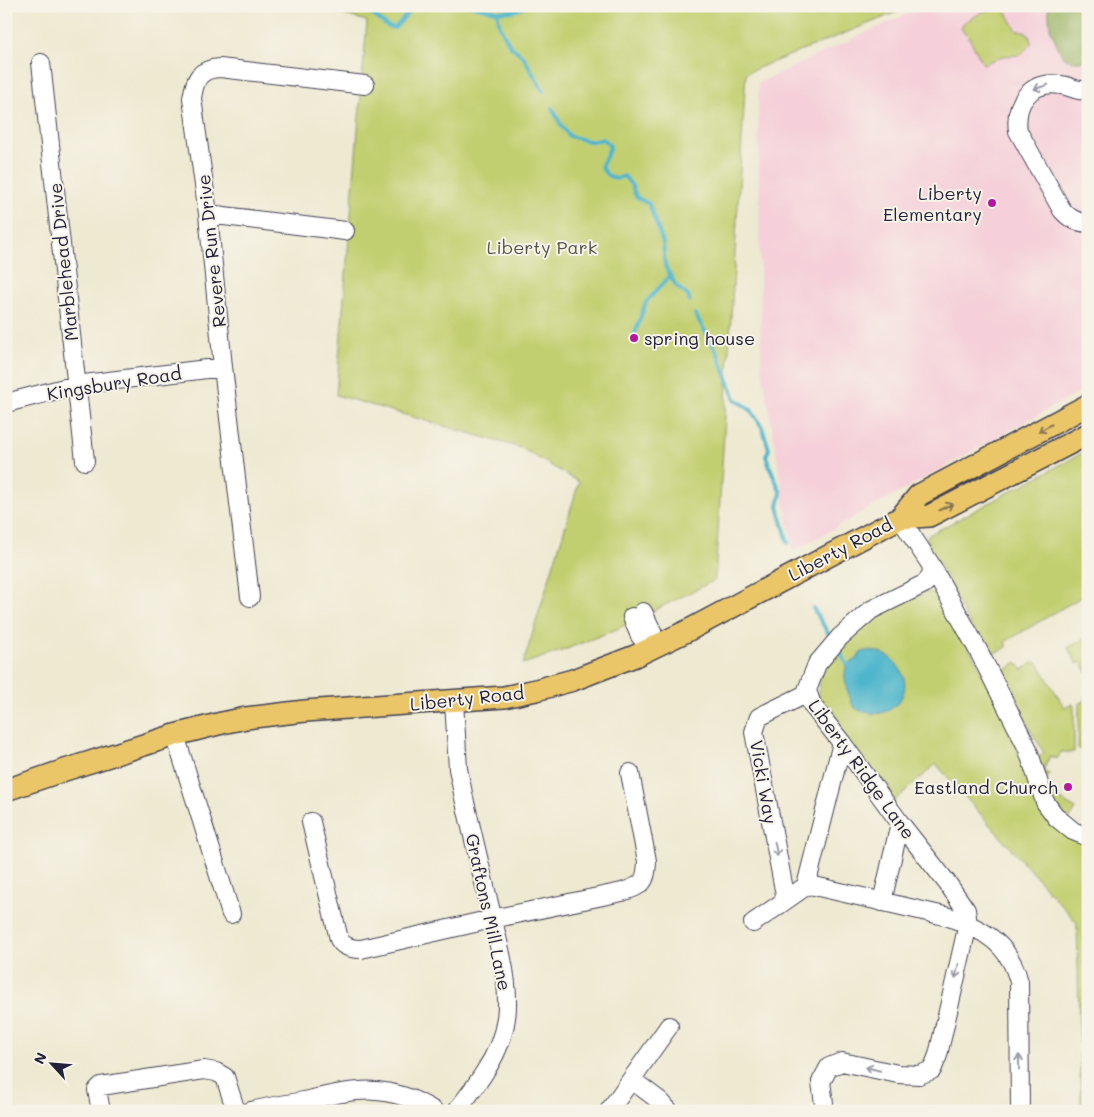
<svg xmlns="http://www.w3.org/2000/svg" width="1094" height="1117" font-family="Mali,sans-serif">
<rect width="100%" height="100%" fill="#f7f3e8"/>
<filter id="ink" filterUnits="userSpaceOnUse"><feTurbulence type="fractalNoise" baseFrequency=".02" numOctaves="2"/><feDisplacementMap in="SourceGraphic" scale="10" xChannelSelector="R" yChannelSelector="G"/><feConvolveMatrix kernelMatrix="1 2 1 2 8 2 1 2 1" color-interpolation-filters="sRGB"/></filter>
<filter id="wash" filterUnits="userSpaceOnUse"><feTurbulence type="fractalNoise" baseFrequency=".0096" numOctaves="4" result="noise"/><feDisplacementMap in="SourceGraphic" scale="20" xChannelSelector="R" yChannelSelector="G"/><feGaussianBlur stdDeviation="1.12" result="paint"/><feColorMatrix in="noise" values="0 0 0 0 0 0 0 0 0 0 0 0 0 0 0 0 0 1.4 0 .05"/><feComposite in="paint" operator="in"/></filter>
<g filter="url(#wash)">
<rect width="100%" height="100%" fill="#eee9d1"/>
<path fill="#f5cfd9" d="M924,6H1088V387L793,551L761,363L758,83Z"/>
<path fill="#c2cf70" stroke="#727856" d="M311,6H912L746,73L715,580L617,629L564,650L523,664L579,482L521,448L336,395L367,21Z
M1000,7L1004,8L1017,31C1025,29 1031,35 1031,44L1020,55L1002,56L983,64L968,36L961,29L963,23L984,11H988Z
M1088,450V593L1005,642L1007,647C996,654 993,654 982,648L928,545L927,536Z
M926,592L936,594L959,631L1005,712L1024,771L1046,817L1088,840V1111H1081L1077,923L936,764L891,804L829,720L818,697L820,676L831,657L875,614Z
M1088,636V674L1081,662L1077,664L1068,648Z
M1017,662L1022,670L1034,662L1038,663L1064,707L1073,704L1074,707V752H1061L1057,759L1050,756L1043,771L1049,774L1045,782L1059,799L1076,809L1069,820L1052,804L1035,759L1044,753L1003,682L1004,671Z
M1088,696V754L1078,748L1079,704L1086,700L1085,698Z"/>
<path fill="#99b262" stroke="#5e6a4e" d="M1048,6H1088V61H1072L1062,56L1050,28Z"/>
<path fill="#4eb6cc" stroke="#386c84" d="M865,651C880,650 889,655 898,666C917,690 893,721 865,712C861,711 858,710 855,708C852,705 851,701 850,697C845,687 843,675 847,664L856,660L860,653Z"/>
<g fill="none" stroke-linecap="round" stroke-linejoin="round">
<path stroke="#4eb6cc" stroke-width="4" d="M335,6L354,11L363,7L388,27L395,28L407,14L404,6
M473,6C490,10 510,16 526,6
M497,11L500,27L510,46L523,56L543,91
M552,108L561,125L569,136L588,141H595L603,139L610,146L607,155L601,167L607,175L616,179L624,176L632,186L636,197L649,204L663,243L665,266L676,286L688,296L690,301
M695,314L717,352L735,399L751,410L762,427L769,449L766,456L769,465L781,493L778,506L788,543
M634,336L646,302L670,276
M813,608L828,633
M840,652L847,664"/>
</g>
</g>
<g filter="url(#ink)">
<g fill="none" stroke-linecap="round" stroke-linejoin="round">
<defs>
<path id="minor" d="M41,63L85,461
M1088,89C1077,93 1072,86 1061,85C1031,80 1014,102 1018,131L1062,210C1070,219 1076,222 1088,223
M208,214L345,231
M6,403L76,385L223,367
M931,565L978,650L1027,747L1045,802L1056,817L1073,831L1088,837
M250,597L223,367L208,214L192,98C195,79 199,69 220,68L365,85
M643,612L652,631L651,648
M632,617L640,636L651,648
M454,701L458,769L464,798L501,954C511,999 511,1033 484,1073C476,1086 466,1098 457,1111
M175,735L231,914
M311,822L339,939C343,947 353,949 361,949L492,919L622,892C643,885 646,883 647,861L630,773
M806,886L842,743
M786,900L754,732L759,717L808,693
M882,902L900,823
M753,923L806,886L810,885L949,917C983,929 1010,944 1019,982L1020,1111
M632,1080L660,1101L669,1111
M101,1111L97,1090L101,1086L204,1070L216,1072L225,1077L236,1111
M251,1111C268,1107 286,1104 304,1101C353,1090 387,1081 434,1111
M609,1111L669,1026
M825,1111L821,1082L829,1067L842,1062L898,1074L919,1075L932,1070L938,1055L968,924L966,910L948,884L900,823L842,743L812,705L807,690L817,664L840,637L871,610L924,584C931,578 933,574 931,565L900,518"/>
<path id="major" d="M900,518L929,516L1088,434
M6,790L65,770L175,735L222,723L246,718L305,711L504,697L536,690L573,680L635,656L687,631L900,518L919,495L1088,405"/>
</defs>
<use href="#minor" stroke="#414052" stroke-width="20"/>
<use href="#major" stroke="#414052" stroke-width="24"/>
<use href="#minor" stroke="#fff" stroke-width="18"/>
<use href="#major" stroke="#ebc669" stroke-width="21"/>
</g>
<defs><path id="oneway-shaft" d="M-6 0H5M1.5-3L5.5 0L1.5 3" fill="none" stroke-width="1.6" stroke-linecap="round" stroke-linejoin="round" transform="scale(1.25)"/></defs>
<g stroke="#9c9ca7">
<use href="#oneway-shaft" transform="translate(1041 87) rotate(162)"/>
<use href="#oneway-shaft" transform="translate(776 849) rotate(79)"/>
<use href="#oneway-shaft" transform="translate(957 971) rotate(103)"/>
<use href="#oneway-shaft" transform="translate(1019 1062) rotate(-90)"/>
<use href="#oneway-shaft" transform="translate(873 1069) rotate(-166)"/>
</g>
<g stroke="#867452">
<use href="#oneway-shaft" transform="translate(1045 428) rotate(151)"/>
<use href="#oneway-shaft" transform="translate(946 507) rotate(-27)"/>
</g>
</g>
<g fill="#b5179e" stroke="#f7f3e8" stroke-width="2">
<circle cx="992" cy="203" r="5"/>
<circle cx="634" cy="338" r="5"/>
<circle cx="1068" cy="787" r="5"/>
</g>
<g text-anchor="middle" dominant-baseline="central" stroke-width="4" stroke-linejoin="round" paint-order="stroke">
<g font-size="18" fill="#22223b" stroke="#f7f3e8" text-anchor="end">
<text x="982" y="193">Liberty<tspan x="982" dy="21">Elementary</tspan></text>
<text x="644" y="338" text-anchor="start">spring house</text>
<text x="1058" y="787">Eastland Church</text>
</g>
<g font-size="18" fill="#52564b" stroke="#f7f3e8">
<text x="542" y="247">Liberty Park</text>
</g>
<g font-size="18" fill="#22223b" stroke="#f7f3e8">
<text transform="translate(211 251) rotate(-96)">Revere Run Drive</text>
<text transform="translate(63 262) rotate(-96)">Marblehead Drive</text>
<text transform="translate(114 383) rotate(-9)">Kingsbury Road</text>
<text transform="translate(840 549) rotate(-28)">Liberty Road</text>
<text transform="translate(467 698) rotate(-6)">Liberty Road</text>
<text transform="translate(862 769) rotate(54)">Liberty Ridge Lane</text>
<text transform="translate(764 782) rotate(80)">Vicki Way</text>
<text transform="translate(489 912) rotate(78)">Graftons Mill Lane</text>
</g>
</g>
<rect width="1094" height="1117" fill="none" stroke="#f7f3e8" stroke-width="25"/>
<g transform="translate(52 1064) rotate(296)" stroke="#f7f3e8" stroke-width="4" paint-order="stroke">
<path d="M0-4L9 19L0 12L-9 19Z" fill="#22223b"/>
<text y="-8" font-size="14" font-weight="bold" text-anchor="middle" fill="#22223b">N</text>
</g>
</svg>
